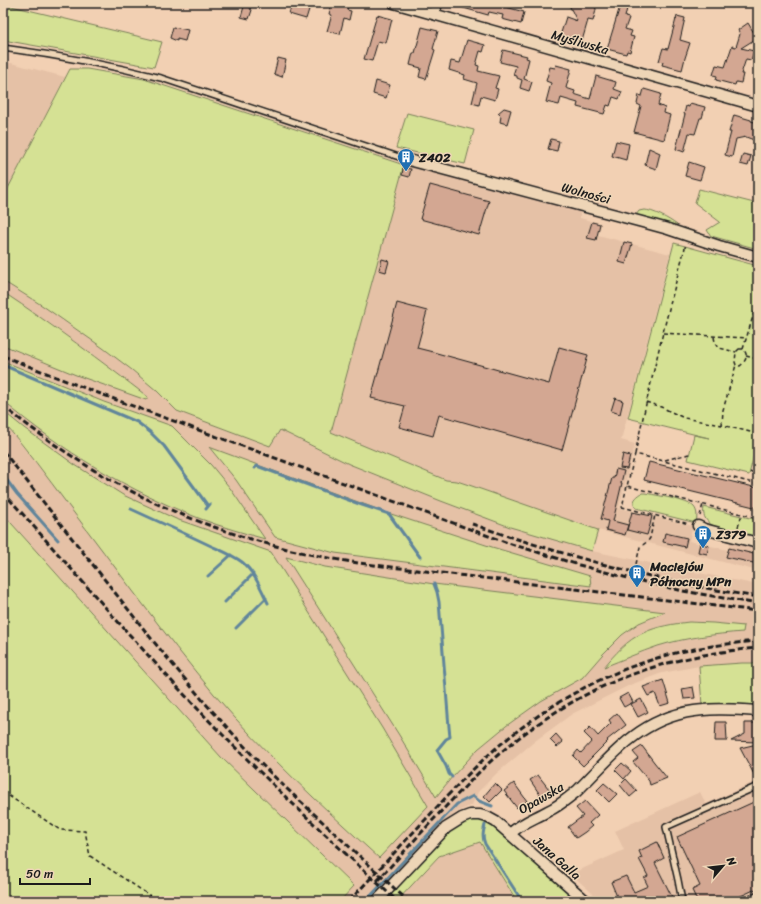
<svg xmlns="http://www.w3.org/2000/svg" width="761" height="904" font-family="Sriracha,sans-serif">
<rect width="100%" height="100%" fill="#f2d0b3"/>
<filter id="ink" filterUnits="userSpaceOnUse"><feTurbulence type="fractalNoise" baseFrequency=".025" numOctaves="2"/><feDisplacementMap in="SourceGraphic" scale="8" xChannelSelector="R" yChannelSelector="G"/><feConvolveMatrix kernelMatrix="1 2 1 2 8 2 1 2 1" color-interpolation-filters="sRGB"/></filter>
<g filter="url(#ink)">
<path fill="#e5c1a6" fill-rule="evenodd" d="M3,61L65,77L3,198Z
M411,167L576,208L580,213V218L601,224L598,235L670,254L621,440L635,444L619,508L693,526L689,541L728,550L731,539L758,546V571L598,530L469,485L457,481L446,480L330,432L401,177L408,179Z
M3,281L43,306L103,348L132,370L157,391L177,411L269,446L280,430L349,464L441,501L510,527L592,551L758,585V663L699,666L662,673L630,685L572,714L535,741L497,773L478,792L472,805L457,812L449,818L371,901H340L354,886L221,757L3,514V422L264,749L320,804L379,858L271,552L176,519L123,495L75,465L24,428L3,411V401L45,434L73,454L106,474L136,490L168,505L201,519L264,539L250,516L230,488L211,465L189,442L142,415L104,402L3,361V345L41,361L121,376L52,325L3,293ZM210,448L388,513L492,547L590,576L591,586L335,553L275,537L236,480ZM287,557L325,567L434,584L664,613L639,623L622,635L602,655L541,701L506,726L478,749L452,777L436,797L399,735ZM689,622L713,623L743,632L720,634L689,639L658,646L604,667L616,653L627,643L643,633L665,625Z
M758,780V901H601L571,874L624,850L615,831L700,792L706,804Z
M480,842L517,901H397L439,856Z"/>
<path fill="#d5e194" stroke="#787e58" d="M3,4L162,42L154,67L3,40Z
M70,69H87L144,79L404,165L331,432L446,480L457,481L469,485L598,530L592,551L510,527L441,501L349,464L280,430L270,446L177,411L157,391L132,370L103,348L43,306L3,281V198Z
M407,113L474,130L465,164L396,148Z
M699,189L758,204V249L711,236L707,230L720,222L695,203Z
M644,210C653,210 669,219 677,225L676,226L636,215L639,211Z
M674,243L758,266V450H755L749,475L688,460L694,435L709,438L628,418Z
M3,292C53,325 101,361 148,397L146,400L76,375L3,345Z
M3,361L104,402L172,426L211,465L230,488L265,539C244,533 222,527 201,519C129,491 62,451 3,401Z
M3,411L24,428L75,465L123,495L176,519L271,552L382,728L428,806L379,858C322,806 264,753 214,694C163,633 116,568 68,505C47,477 26,448 3,422Z
M209,447L388,513L492,547L590,576L591,586L335,553L275,537L236,480Z
M642,493H645C655,495 688,500 694,507C698,512 697,518 696,523L636,508C631,501 636,497 642,493Z
M704,507L758,520V538L716,527C707,523 702,517 704,507Z
M3,514L221,757L354,886L340,901H3Z
M286,557L325,567L434,584L665,612L639,623L622,635L602,655L582,678L541,701L506,726L478,749L452,777L436,797L399,735Z
M689,622L713,623L744,626L743,632C715,634 684,638 658,646C640,652 622,660 604,667C615,654 627,640 643,633C658,626 673,624 689,622Z
M742,663H758V707L721,704L702,705L699,666Z
M477,820L486,822L496,827L579,901H517L480,842L439,856L397,901H383L445,833C457,825 463,822 477,820Z"/>
<g fill="none" stroke-linecap="round" stroke-linejoin="round">
<path stroke="#61859b" stroke-width="3" d="M3,365L137,422L150,432L164,446L208,506
M255,468L257,466L362,505L389,514L420,557
M3,475L17,494L58,540
M131,509C157,521 184,533 209,545C220,550 233,555 242,562C255,573 261,589 268,603
M206,509L210,504
M208,576L231,555
M434,584L437,592L439,602L449,727L450,737L446,739L437,750L446,766L449,774L452,777
M225,602L253,574
M236,628L266,598
M485,825C483,832 482,837 485,844L522,901
M366,901L457,804L473,796L479,801L492,806"/>
</g>
<path fill="#d3a792" stroke="#1c1c1c" d="M245,3H252L250,9L252,10L249,19L241,17Z
M292,3H311L306,19L289,14Z
M332,3L348,6L347,10L351,11L349,20L344,18L340,34L327,31L332,15L329,14Z
M454,3H491L524,12L521,24L502,19L503,15L489,12L488,15L453,5Z
M568,3H595L596,10L593,21L588,20L582,41L570,37L569,39L560,36L566,17L577,21Z
M621,3L628,4L625,17L629,18L625,29L632,31L630,36L634,37L630,52L627,51L626,54L607,49Z
M377,15L392,19L386,43L378,41L372,61L364,59Z
M677,16L685,18L680,40L690,43L685,58L682,70L662,65L663,62L659,61L663,48L668,49L676,19V20Z
M748,23L757,38L741,48L754,51L751,60L746,59L741,74H743L741,83L736,82L735,85L716,80L717,76L713,75L716,65L725,67L732,46L736,47L740,34L738,30Z
M173,27L188,30L185,41L177,39V41L170,38Z
M422,27L438,31L433,49L435,50L426,79L419,77L421,68L410,65L413,53H415Z
M467,40L485,45L483,52L480,51L476,65L479,66L478,71L499,76L495,88L498,89L495,100L481,96L479,105L472,103L477,83L464,79L465,75L449,70L451,61L460,63Z
M503,50L527,56L526,58L529,59L524,79L532,82L529,91L520,88L522,80L517,78V76L513,75L516,66L500,62Z
M278,58L286,60L282,77L274,74Z
M556,65L571,69L566,88L575,91L574,94L590,99L596,76L616,82L614,89L622,92L619,99L613,97L610,106L607,105L604,114L577,107L578,103L561,98L559,105L546,102L551,83L546,81L550,67L555,68Z
M376,81L390,85L386,98L373,94Z
M644,89L661,94L658,105L665,108L664,113L670,115L664,140L634,132L641,106L637,104L639,95L642,96Z
M690,103L705,107L702,118H700L695,134L689,133L684,152L676,149L685,114H684L686,106L689,107Z
M504,108L511,110L507,124L500,122L501,116L498,113Z
M734,115L751,120V121L758,123V126L754,140L746,137L736,139L732,157L725,155L731,132H729Z
M551,139L559,141L557,151L548,149Z
M616,141L629,144L626,160L612,156Z
M649,148L660,153L656,169L645,165Z
M743,154L751,156L748,166L740,164Z
M689,162L704,167L700,180L685,176Z
M403,168L411,169L409,177L402,175Z
M430,185L489,201L479,235L420,219Z
M592,222L600,224L596,240L587,238Z
M624,242L632,244L626,264L619,262Z
M382,259L389,261L386,272L379,270Z
M397,303L427,311L417,348L433,352L549,384L559,347L588,355L562,450L439,415L433,436L399,427L405,406L371,398Z
M615,398L623,401L620,414L611,411Z
M623,454L630,456L627,469L620,468Z
M649,462L758,488V508L644,480Z
M616,469L624,471L621,483H622L613,521L628,525L625,535L606,530L608,521L601,519L612,478H614Z
M632,512L652,516L650,525L647,535L627,530Z
M665,533L687,538L685,547L663,542Z
M700,543L709,546L707,554L698,552Z
M729,548L758,555V564L726,557Z
M663,680L670,703L660,706L655,693L648,696L643,687Z
M693,687L695,698L684,699L682,689Z
M628,693L633,702L624,707L619,698Z
M641,699L648,712L638,717L631,704Z
M617,713L626,725L607,740L608,741L583,766L573,756L578,750L581,753L592,741L584,733L590,727L598,736L611,723L609,720Z
M716,722H726L727,741H715Z
M745,723H756V730H757V742L731,741L745,734Z
M556,734L563,742L557,747L550,740Z
M757,744L756,749H758V782L740,748Z
M642,746L654,762L667,778L650,785L649,781L633,762L638,758L633,752Z
M622,763L631,771L624,779L615,770Z
M538,775L552,793L543,799L530,780Z
M626,779L637,791L630,797L620,785Z
M495,783L502,790L490,802L484,796Z
M514,783L527,801L517,808L504,791Z
M604,783L617,794L609,802L597,790Z
M758,800V888L730,901H697L692,890L700,886L677,837Z
M585,801L598,815L589,823L592,826L585,832L576,838L568,827L583,816L576,808Z
M657,842L664,858L655,863L674,901H624L622,897L618,899L611,882L626,876L634,892L648,886L644,878L648,876L639,859L642,858L639,851Z"/>
<g fill="none" stroke-linecap="round" stroke-linejoin="round">
<defs>
<path id="lane" d="M3,48C56,55 110,65 161,78L405,159
M682,901L678,880L666,827L758,786
M746,901L758,895"/>
<path id="street" d="M394,3L758,106
M434,14L437,3
M405,159L646,223L668,229L719,246L758,257
M698,526L704,529L758,543
M510,834C522,822 534,819 548,811C559,806 568,798 577,791C616,752 643,715 703,710C721,708 740,710 758,711
M377,901L446,828L462,818L470,815H480L487,817L496,822L586,901"/>
</defs>
<use href="#lane" stroke="#1c1c1c" stroke-width="8"/>
<use href="#street" stroke="#1c1c1c" stroke-width="13"/>
<path stroke="#1c1c1c" stroke-width="1.5" stroke-dasharray="4 3" stroke-linecap="butt" d="M663,333L747,338
M714,337L715,342L719,348L736,352
M739,349H743C749,355 746,361 740,366L736,365L735,362L736,352Z
M743,349L758,300
M746,356L758,359
M646,402L661,407L684,418L722,425L758,434
M722,425L723,410L736,365
M635,454C650,384 667,314 686,244
M665,460L689,454
M750,472L758,476
M758,484L635,454L627,486L758,518
M627,486L622,507L689,524
M700,516L703,504
M738,527L742,514
M636,564L640,547L648,541L650,538L655,515
M3,792L60,830L85,831L90,856L158,901"/>
<use href="#lane" stroke="#eed5b6" stroke-width="5"/>
<use href="#street" stroke="#eed5b6" stroke-width="10"/>
<path stroke="#1c1c1c" stroke-width="3" stroke-dasharray="6 3" stroke-linecap="butt" d="M3,356L69,382L138,408L508,543L579,565L624,577L683,591L758,604
M3,406C33,430 64,452 97,472C177,520 267,549 358,563L758,611
M3,451L154,642L205,703L256,759L286,788L408,901
M3,492C75,572 145,655 220,732C277,790 337,846 397,901
M472,524C565,556 660,582 758,597
M377,881C402,854 426,827 451,801C467,785 482,768 499,754C576,688 657,656 758,648
M349,901C375,874 400,846 426,819C448,795 470,771 494,750C539,711 591,679 648,661C683,649 721,644 758,641"/>
</g>
</g>
<defs>
<symbol id="building-pin" viewBox="-11 -11 22 30"><path d="M0 17L-7.5 6A9.5 9.5 0 1 1 7.5 6Z" fill="#1f6fb2" stroke="#eed5b6"/><path d="M-4-6H4V6H1V3H-1V6H-4ZM-2.5-4.3h1.7v1.8h-1.7ZM.8-4.3h1.7v1.8H.8ZM-2.5-1h1.7V.8h-1.7ZM.8-1h1.7V.8H.8Z" fill="#fff"/></symbol>
</defs>
<g fill-rule="evenodd">
<use href="#building-pin" x="396" y="147" width="20" height="27"/>
<use href="#building-pin" x="693" y="524" width="20" height="27"/>
<use href="#building-pin" x="627" y="563" width="20" height="27"/>
</g>
<g text-anchor="middle" dominant-baseline="central" stroke-width="3" stroke-linejoin="round" paint-order="stroke">
<g font-size="13" fill="#1c1c1c" stroke="#eed5b6">
<text transform="translate(580 42) rotate(16)">Myśliwska</text>
<text transform="translate(586 193) rotate(15)">Wolności</text>
<text transform="translate(541 798) rotate(-30)">Opawska</text>
<text transform="translate(557 858) rotate(41)">Jana Galla</text>
</g>
<g font-size="13" font-weight="bold" fill="#1c1c1c" stroke="#eed5b6" text-anchor="start">
<text x="419" y="157">Z402</text>
<text x="716" y="534">Z379</text>
<text x="650" y="566">Maciejów<tspan x="650" dy="15">Północny MPn</tspan></text>
</g>
</g>
<rect width="761" height="904" fill="none" stroke="#eed5b6" stroke-width="16"/>
<rect x="8" y="8" width="745" height="888" fill="none" stroke="#1c1c1c" stroke-width="1.5" filter="url(#ink)"/>
<g transform="translate(723 866) rotate(62)" stroke="#eed5b6" stroke-width="3" paint-order="stroke">
<path d="M0-3L7 15L0 10L-7 15Z" fill="#1c1c1c"/>
<text y="-6" font-size="11" font-weight="bold" text-anchor="middle" fill="#1c1c1c">N</text>
</g>
<path d="M20 878v6h70v-6" fill="none" stroke="#1c1c1c" stroke-width="2"/>
<text x="26" y="878" font-size="12" fill="#1c1c1c" stroke="#eed5b6" stroke-width="3" paint-order="stroke">50 m</text>
</svg>
